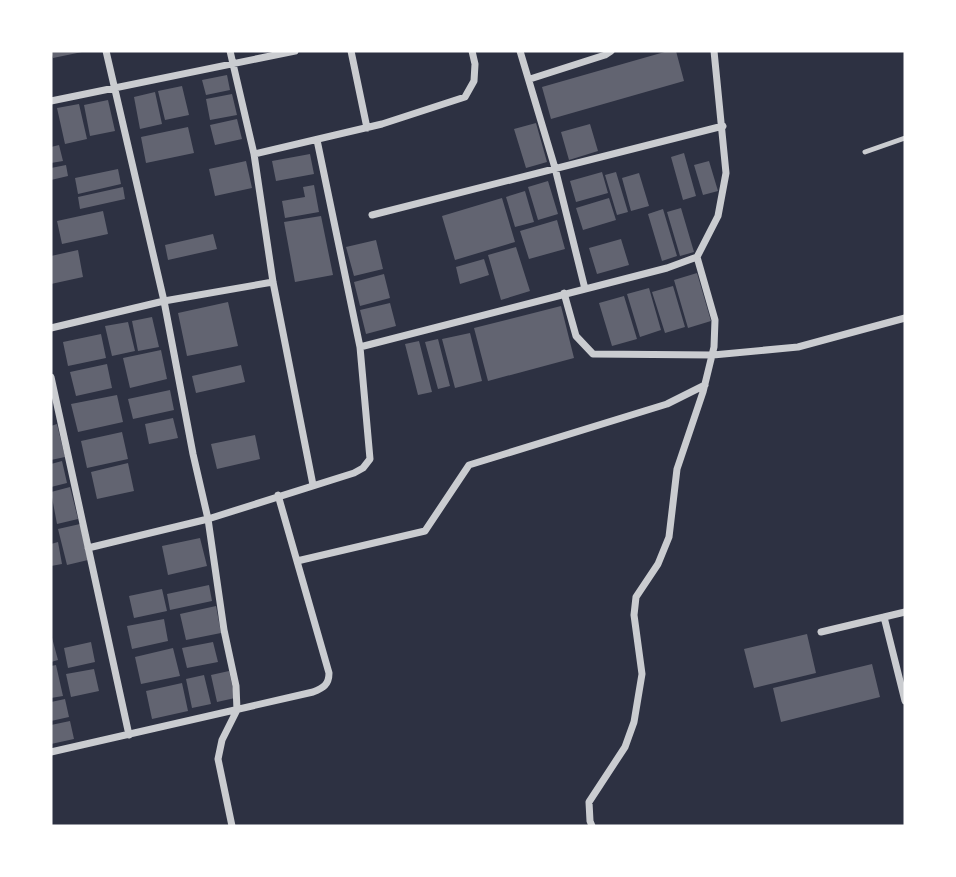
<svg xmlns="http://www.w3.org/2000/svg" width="956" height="877" font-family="Signika,sans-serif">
<rect width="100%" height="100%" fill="#2d3142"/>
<path fill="#626471" d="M51,51H82V52L53,58Z
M668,51H676L684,81L551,119L542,87Z
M227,75L230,90L206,95L202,80Z
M182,86L189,115L165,120L158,91Z
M155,92L162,124L140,129L134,97Z
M232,94L237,115L210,120L206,99Z
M108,100L115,131L90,136L84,105Z
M79,104L87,139L65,144L57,108Z
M237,119L242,139L215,145L210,125Z
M536,123L547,162L526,168L514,129Z
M590,124L598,151L569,160L561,132Z
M188,127L194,153L146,163L141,137Z
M59,145L63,161L51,163V147Z
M684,153L696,196L683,200L671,157Z
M310,154L314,174L276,181L272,161Z
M246,161L252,188L215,196L209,169Z
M709,161L718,191L703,195L694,165Z
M66,165L68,176L51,180V168Z
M118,169L121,184L78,194L75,178Z
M602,172L608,193L576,202L570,181Z
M616,172L628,212L617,215L605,175Z
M639,173L649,206L631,211L622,178Z
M548,181L558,214L538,220L528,187Z
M314,185L319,212L285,218L282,201L305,197L303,187Z
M123,187L125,199L80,209L78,197Z
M525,191L534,222L515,227L506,197Z
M502,198L515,242L455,260L442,216Z
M609,198L616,220L583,230L576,208Z
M681,208L694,252L680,256L667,212Z
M663,209L677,256L662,261L648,214Z
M103,211L108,234L62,244L57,221Z
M321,216L333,275L295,282L284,222Z
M557,220L565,249L529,259L520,231Z
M213,234L217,249L168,260L165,245Z
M621,239L629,265L597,274L589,248Z
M376,240L383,269L354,276L346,247Z
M516,247L530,291L501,300L488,255Z
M78,250L83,277L51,284V256Z
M484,259L489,275L460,284L456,267Z
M697,273L711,321L688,328L674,280Z
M384,274L390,298L360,306L354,282Z
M673,286L685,327L665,333L652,292Z
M649,288L661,330L640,337L627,294Z
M624,296L637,339L612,346L599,303Z
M228,302L238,346L187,356L178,313Z
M390,303L396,326L366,334L360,310Z
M561,306L574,358L488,381L474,328Z
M152,317L159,347L138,351L132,321Z
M128,322L135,351L112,356L105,326Z
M470,333L482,381L455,388L442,339Z
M101,334L106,358L68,366L63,342Z
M438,339L450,386L438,389L425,342Z
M419,341L432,392L418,395L405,344Z
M161,350L167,379L130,388L123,358Z
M107,364L112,388L76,396L70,372Z
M241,365L245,382L196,393L192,376Z
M170,390L174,410L133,419L128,399Z
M117,395L123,422L78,432L71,404Z
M173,418L178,438L149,444L145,424Z
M57,424L65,457L51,460V426Z
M122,432L128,459L87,468L81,441Z
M255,435L260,459L217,469L211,444Z
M62,461L67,483L51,487V464Z
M128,463L134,491L97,499L91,472Z
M70,487L78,519L57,524L51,492Z
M80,524L88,560L67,565L58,529Z
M200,538L207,566L168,575L162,546Z
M58,542L62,564L51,566V544Z
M209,585L212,601L170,610L167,594Z
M162,589L167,611L134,618L129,596Z
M216,606L221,633L186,640L180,614Z
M164,619L168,641L132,649L127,626Z
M51,634L58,660L51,662Z
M807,634L816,673L754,688L744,649Z
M91,642L95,662L68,668L64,648Z
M213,642L218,662L187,668L182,648Z
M173,648L180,676L141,684L135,657Z
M872,664L880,697L781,722L773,688Z
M56,665L63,696L51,698V666Z
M94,669L99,691L71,697L66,674Z
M229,671L235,698L217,702L211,675Z
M204,675L211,704L192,708L186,679Z
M182,683L188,711L152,719L146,691Z
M65,699L69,717L51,721V702Z
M70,721L74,739L51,744V725Z"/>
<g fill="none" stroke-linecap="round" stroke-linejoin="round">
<path stroke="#caccd0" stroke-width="5" d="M865,152L905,138"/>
<path stroke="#caccd0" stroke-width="7" d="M106,51L164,301L193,454L208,519L224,630L236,686L237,710L222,740L218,759L232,826
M230,51L254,154L273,282L313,485
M351,51L367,128
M520,51L555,168L585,289
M530,79L605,55L611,51
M51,101L295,51
M254,154L382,124L465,97L474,81L475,64L472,51
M372,215L723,126
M564,293L576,336L593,354L713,355L798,347L905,318
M51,328L164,301L273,282
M360,347L667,268L697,257L718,216L726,173L714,51
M51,377L129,735
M88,548L208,519L354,473L363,468L370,459L360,347L317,140
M297,561L425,531L469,465L667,404L705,385
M884,617L905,701
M821,632L905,612
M51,752L313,692C323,688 329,685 329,673L278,495
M592,826L590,821L589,802L625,747L634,722L642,674L634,615L636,597L658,564L669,537L677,469L703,392L714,347L715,320L697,257"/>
</g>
<rect width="956" height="877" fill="none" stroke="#ffffff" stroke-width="105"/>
</svg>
